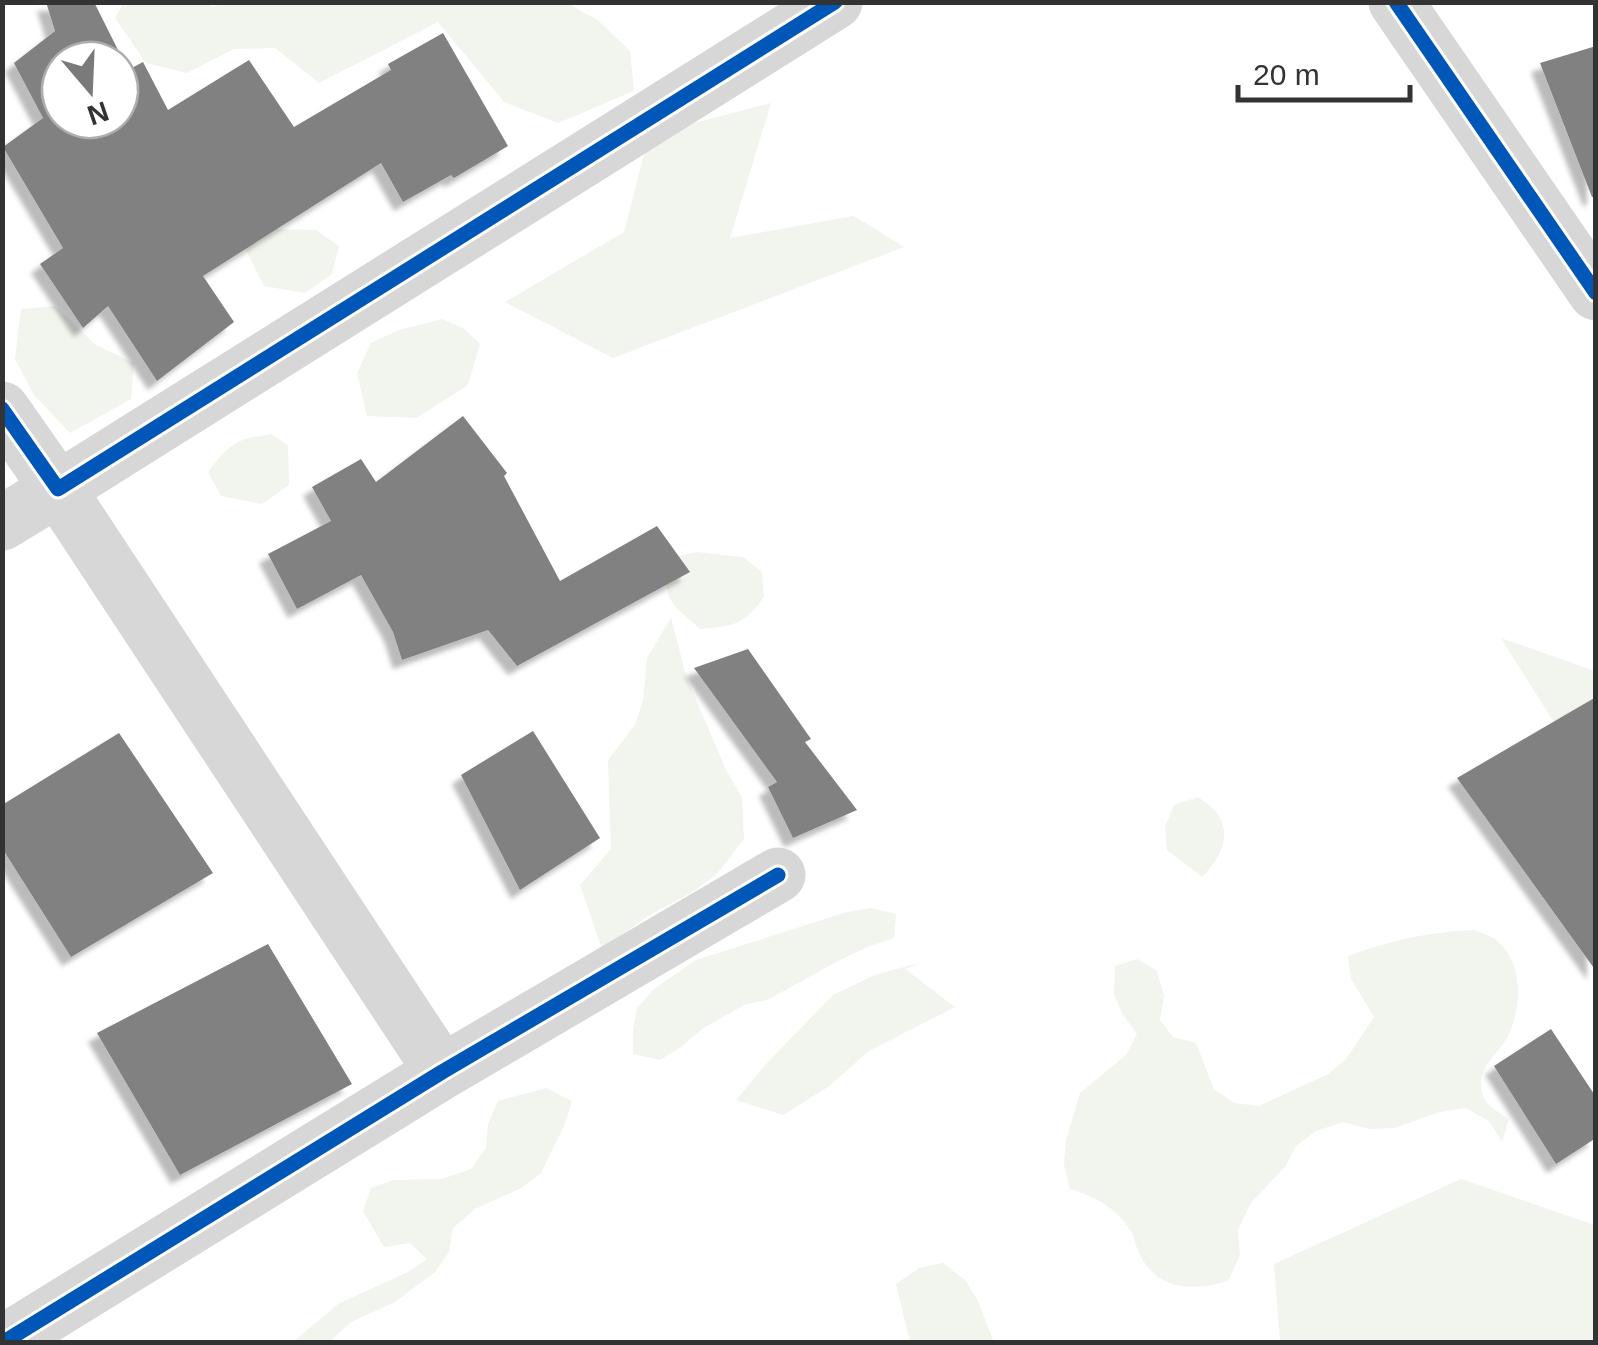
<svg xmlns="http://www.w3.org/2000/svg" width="1598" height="1345" font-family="Arial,sans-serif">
<defs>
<filter id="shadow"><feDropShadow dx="-9" dy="9" stdDeviation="2.5" flood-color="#0004"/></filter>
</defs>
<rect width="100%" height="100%" fill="#fff"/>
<path fill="#f1f5ed" d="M124,2L208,3L213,7L226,2L567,3L599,21L630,51L634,91L558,123L504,102L438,22L319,83L275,48L234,49L187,73L146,63L115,18Z
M771,103L730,238L854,216L904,247L613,358L505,302L624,232L649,135Z
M254,224L279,229L316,230L339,246L332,274L305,293L264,286L245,248Z
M55,306L96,345L134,363L131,399L70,433L34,395L15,359L21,309Z
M442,319L463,328L480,344L468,385L416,418L367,416L357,373L371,343L399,330Z
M271,434L288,445L289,485L262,504L221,496L208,472C230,443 236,439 271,434Z
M697,552L743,557L762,572L764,597C744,625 734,626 700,629C671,603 658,598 673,557Z
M671,618L687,679L727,772L742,797L744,839L716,875L691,893L651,914L602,949L580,885L611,849L608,760L635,725L643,701L647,658Z
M1501,638L1595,671V788Z
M1198,797C1203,801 1212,806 1216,812C1234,836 1219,859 1202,877L1167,850L1165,827L1174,805Z
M871,908L896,914L894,938L867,947L838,961L769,999L744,1005L702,1029L681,1047L660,1060L633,1054V1031L637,1008L654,989L696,960L847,912Z
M1474,930C1481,933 1491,936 1496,940C1524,962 1522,1008 1508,1036C1500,1052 1481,1064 1481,1084C1481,1103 1496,1111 1509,1119L1502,1142L1489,1121L1466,1108L1440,1112L1394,1128L1369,1129L1343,1122L1316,1131L1296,1146L1285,1167L1250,1204L1238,1230L1240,1256L1228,1281C1194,1291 1158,1291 1140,1255C1136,1248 1135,1239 1132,1233C1118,1209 1095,1196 1070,1189L1064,1165L1066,1140L1080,1093L1126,1055L1137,1034L1123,1015L1114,994L1115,966L1137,959L1157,971L1164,996L1160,1020L1173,1037L1196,1043L1214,1089L1234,1103L1259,1106L1328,1074L1346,1059L1374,1017L1351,979L1348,956C1392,940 1428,932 1474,930Z
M922,962L905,969L955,1007L869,1051L828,1087L783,1115L736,1100L766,1064L833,995L875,975Z
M546,1088L572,1101L564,1126L541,1173L521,1188L475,1209L453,1228L449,1252L435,1272L395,1302L351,1322L329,1342H293L338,1304L408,1272L427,1259L410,1243L384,1247L363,1211L371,1188L394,1180L442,1179L471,1169L486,1148L488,1124L498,1101Z
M1461,1179L1595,1225V1342H1280L1274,1264Z
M943,1263L965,1280L978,1301L994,1342H910L896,1284L919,1268Z"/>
<path fill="#818181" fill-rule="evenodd" filter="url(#shadow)" d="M46,2H94L128,70L143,62L168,110L249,60L294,127L391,70L388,64L443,33L508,146L454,178L451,175L403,202L381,163L203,276L234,322L157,381L108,306L83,328L40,264L63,248L3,147L43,118L14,63L55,31ZM60,60H120V120H60Z
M1596,46V196L1592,197L1540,63Z
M463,416L507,473L504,476L560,581L657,526L690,572L517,666L488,630L402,660L393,632L361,575L297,609L268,554L331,521L312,487L361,459L376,482Z
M748,649L811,739L805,742L857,810L793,838L768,787L777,782L694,668Z
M1596,697V971L1457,778Z
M533,731L600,838L520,890L461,775Z
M119,733L213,873L71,957L2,848V805Z
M268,944L352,1084L180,1175L97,1033Z
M1551,1029L1596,1097V1138L1556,1164L1494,1066Z"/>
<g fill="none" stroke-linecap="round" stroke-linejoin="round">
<path stroke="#d7d7d7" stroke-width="55" d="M1396,2L1596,293
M2,409L58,489L835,2
M2,523L58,489L442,1072
M4,1342L442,1072L778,875"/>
<defs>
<path id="cycleway" d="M1396,2L1596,293
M2,409L58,489L835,2
M4,1342L442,1072L778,875"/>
</defs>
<use href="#cycleway" stroke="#fff" stroke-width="21"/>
<use href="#cycleway" stroke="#0057b8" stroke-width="15"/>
</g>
<rect width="1598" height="1345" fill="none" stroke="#333333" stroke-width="10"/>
<g transform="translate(90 90) rotate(161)"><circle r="48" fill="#ffffff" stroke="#adadad" stroke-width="2.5"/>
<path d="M0-8L18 38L0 25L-18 38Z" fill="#7a7a7a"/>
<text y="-15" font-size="28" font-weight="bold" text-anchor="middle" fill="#333333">N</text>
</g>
<path d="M1238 85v15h172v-15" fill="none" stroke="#333333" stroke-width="5"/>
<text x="1253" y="85" font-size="30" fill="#333333" stroke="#ffffff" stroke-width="8" paint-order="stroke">20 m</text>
</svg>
